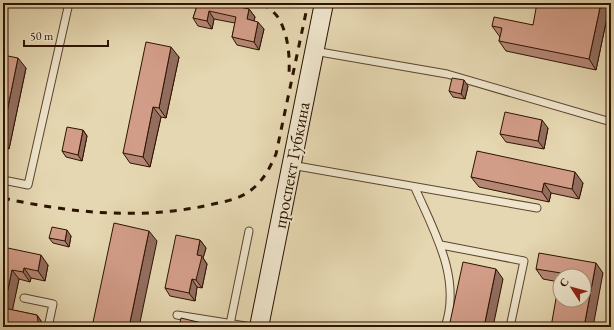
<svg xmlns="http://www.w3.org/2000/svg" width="614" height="330" font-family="'EB Garamond',serif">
<rect width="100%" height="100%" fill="#e5d7b1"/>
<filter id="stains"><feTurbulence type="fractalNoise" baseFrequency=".005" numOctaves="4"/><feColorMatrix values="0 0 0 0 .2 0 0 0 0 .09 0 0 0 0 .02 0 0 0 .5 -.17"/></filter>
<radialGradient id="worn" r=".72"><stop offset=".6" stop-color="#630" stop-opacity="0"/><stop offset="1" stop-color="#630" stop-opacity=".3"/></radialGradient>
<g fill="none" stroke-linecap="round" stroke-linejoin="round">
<defs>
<path id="service" d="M314,51L447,74L611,122
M291,165L537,208
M3,180L28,185L69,3
M415,188C434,231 462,279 445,327
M441,245L524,261L510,327
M24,298L53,304L48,327
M177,315L252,327
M230,324L249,231"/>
<path id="secondary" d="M259,327L324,3"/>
</defs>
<use href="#service" stroke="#5c442d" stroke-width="9"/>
<use href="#secondary" stroke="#2e1301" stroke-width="20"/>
<use href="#service" stroke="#eee5cc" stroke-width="7"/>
<use href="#secondary" stroke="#eee5cc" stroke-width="18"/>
<path stroke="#2e1301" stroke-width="3" stroke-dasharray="7 7" stroke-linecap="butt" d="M263,3C267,7 273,11 277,16C288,32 290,55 289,74
M3,198C70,213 142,220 209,205C222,202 236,200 247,193C262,183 269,170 276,154L308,3"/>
</g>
<path fill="#b58775" stroke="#2e1301" d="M198,3L249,9L255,17L254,21L264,29L259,50L237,45L232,37L235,23L214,19L212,29L198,26L193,18Z
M610,3L596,70L506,51L499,41L500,37L492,26L533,25Z
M3,55L26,68L9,149L3,148Z
M179,57L166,118L161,117L150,167L130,163L123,153Z
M468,86L465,99L453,97L449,91Z
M548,128L544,149L506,142L500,134Z
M83,130L87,136L82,161L66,157L62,151Z
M471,177L583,183L579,199L551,193L549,202L479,187Z
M611,205V223L607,217Z
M71,236L69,247L53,243L49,238Z
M200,240L206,248L203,258L207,264L202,288L197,287L195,301L170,296L165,288Z
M3,247L48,265L45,281L31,278L30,282L19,279L12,310L37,315L43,324L44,327H3Z
M536,269L603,273L559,282L543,279Z"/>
<path fill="#936e5f" stroke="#2e1301" d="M601,3H610L596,70L589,59Z
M249,9L255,17L252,27L247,19Z
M209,11L214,19L212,29L207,21Z
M258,22L264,29L259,50L254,42Z
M171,47L179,57L166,118L159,108Z
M18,58L26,68L9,149L3,141V131Z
M464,80L468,86L465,99L461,94Z
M153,107L161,117L150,167L143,157Z
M542,120L548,128L544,149L538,141Z
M83,130L87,136L82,161L78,155Z
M575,172L583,183L579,199L572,189Z
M544,183L551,193L549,202L542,192Z
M67,230L71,236L69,247L65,241Z
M149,231L157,241L139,327H129Z
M200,240L206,248L203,258L207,264L202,288L196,280L197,255Z
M41,255L48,265L45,281L38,271Z
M596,263L603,273L593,327H584Z
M24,268L31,278L30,282L23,272Z
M496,269L503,279L493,327H484Z
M12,270L19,279L11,317L4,308Z
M192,279L197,287L195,301L189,293Z
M37,315L43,324L44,327H37Z"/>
<path fill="#d29d88" stroke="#2e1301" d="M198,3H220L249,9L247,19L258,22L254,42L232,37L236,17L209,11L207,21L193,18Z
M537,3H601L589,59L499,41L502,28L492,26L494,17L533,25Z
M146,42L171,47L159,108L153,107L143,157L123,153Z
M3,55L18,58L3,131Z
M452,78L464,80L461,94L449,91Z
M505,112L542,120L538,141L500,134Z
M67,127L83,130L78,155L62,151Z
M477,151L575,172L572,189L544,183L542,192L471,177Z
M610,204L611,205V218L607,217Z
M114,223L149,231L129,327H92Z
M52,227L67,230L65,241L49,238Z
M176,235L200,240L197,255L202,256L196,280L192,279L189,293L165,288Z
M3,247L41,255L38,271L24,268L23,272L12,270L4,308L37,315L38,321L37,327H3Z
M539,253L596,263L584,327H551L560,276V300H584V276H560L561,273L536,269Z
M463,262L496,269L484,327H449Z
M181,318L206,324L205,327H179Z"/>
<g text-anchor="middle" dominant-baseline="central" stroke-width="4" stroke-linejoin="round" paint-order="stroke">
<g font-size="18" fill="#2e1301" stroke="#eee5cc">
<text transform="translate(291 165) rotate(-79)">проспект Губкина</text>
</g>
</g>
<rect width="614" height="330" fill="none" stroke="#e5d7b1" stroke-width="16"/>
<rect x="4" y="4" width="606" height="322" fill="none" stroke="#2e1301" stroke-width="2"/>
<rect x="8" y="8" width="598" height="314" fill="none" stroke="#2e1301"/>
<g transform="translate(572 288) rotate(306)"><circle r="19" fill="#eee5cc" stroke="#a1917b"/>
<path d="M0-3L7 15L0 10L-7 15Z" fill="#8f2418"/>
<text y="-6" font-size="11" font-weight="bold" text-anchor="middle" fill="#2e1301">С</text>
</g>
<path d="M24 40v6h84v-6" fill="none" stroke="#2e1301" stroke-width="2"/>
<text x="30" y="40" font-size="12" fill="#2e1301" stroke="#eee5cc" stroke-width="3" paint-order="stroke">50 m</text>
<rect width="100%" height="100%" filter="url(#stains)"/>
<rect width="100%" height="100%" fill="url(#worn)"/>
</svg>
